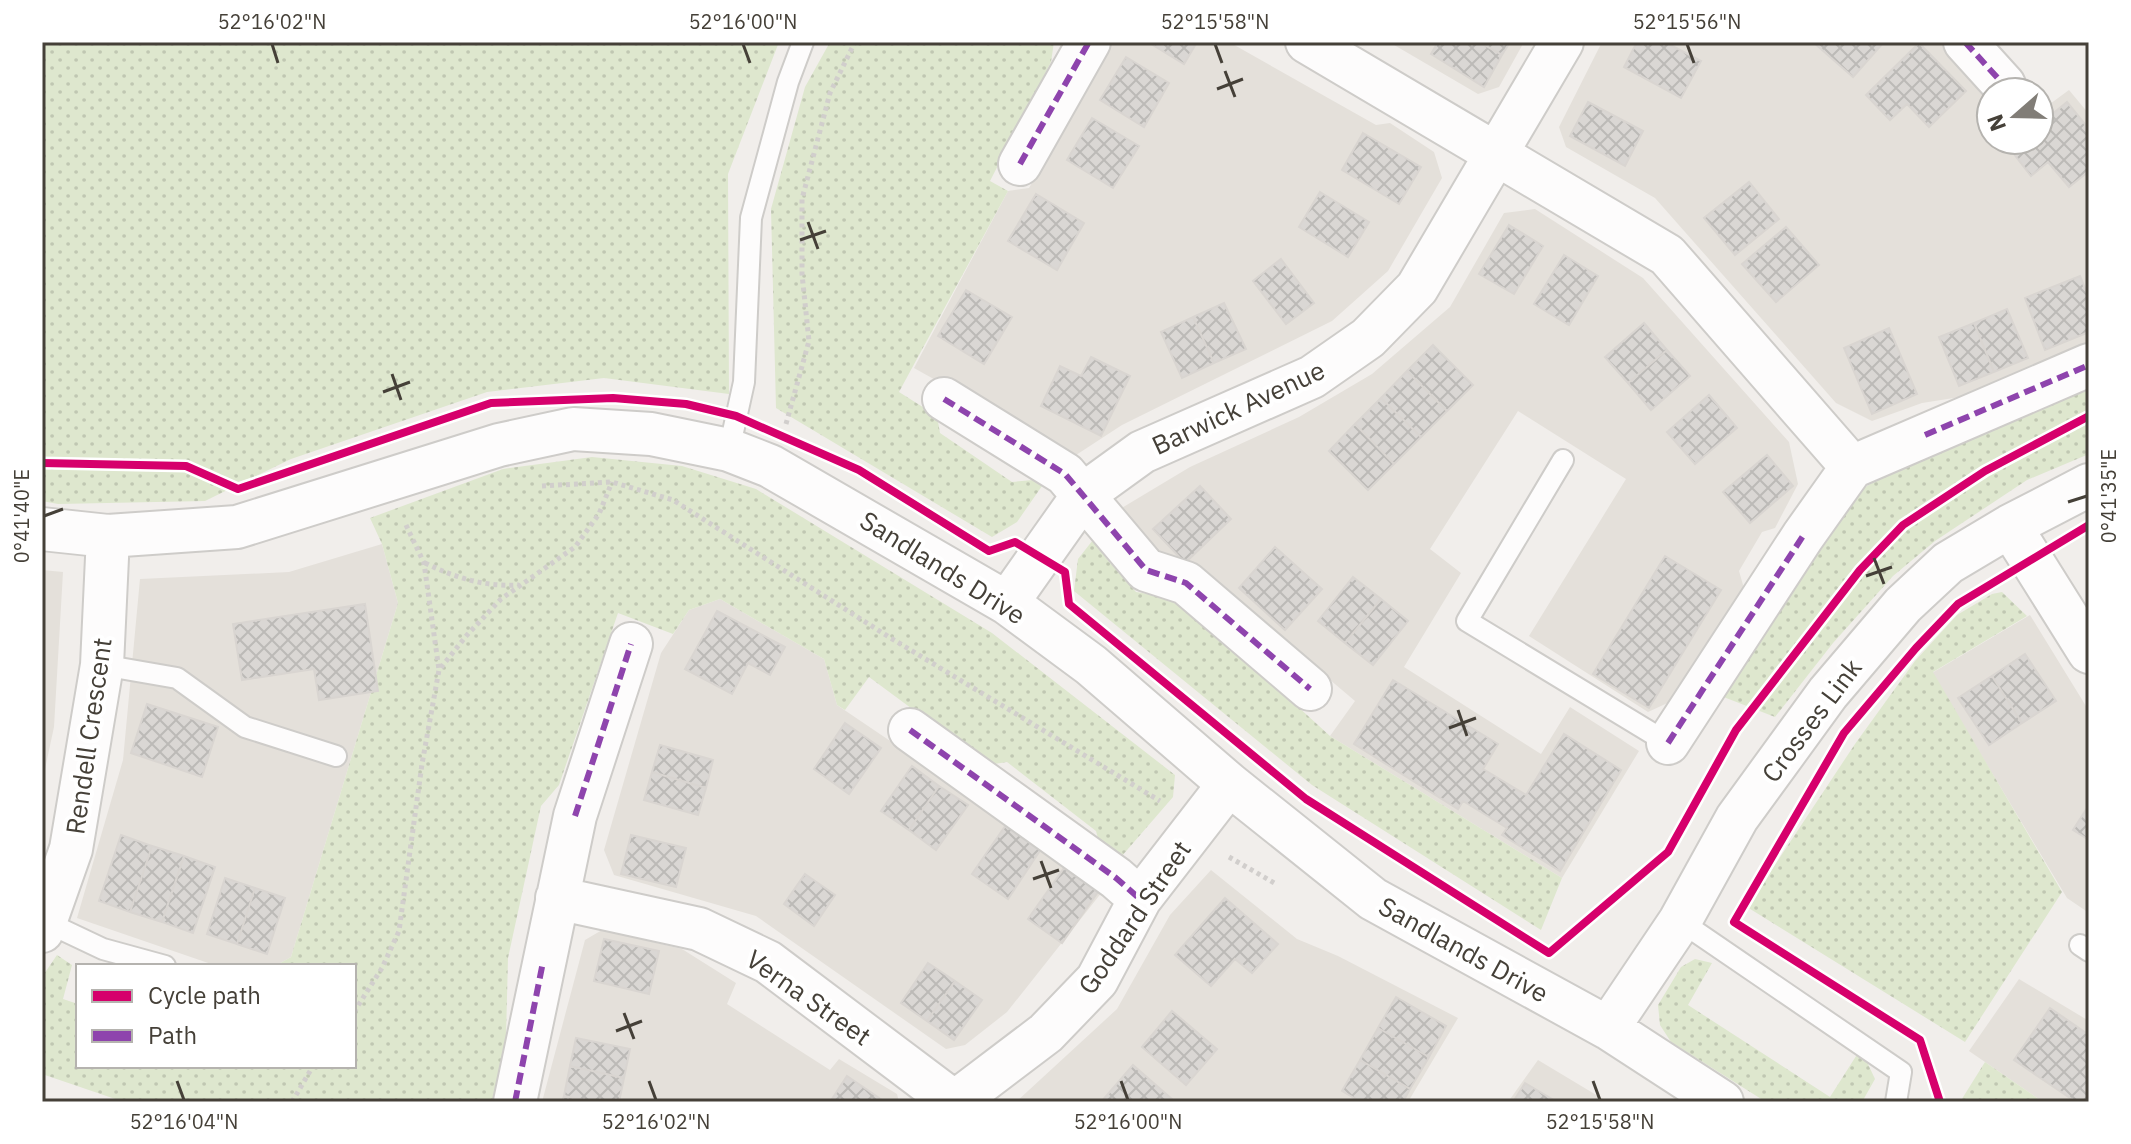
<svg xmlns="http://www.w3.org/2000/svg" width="2131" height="1144" font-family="'IBM Plex Sans',sans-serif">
<defs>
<pattern id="grass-dots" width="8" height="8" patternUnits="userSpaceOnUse" patternTransform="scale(2)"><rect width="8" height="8" fill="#dee7ce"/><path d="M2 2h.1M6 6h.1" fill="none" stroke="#c0c7b2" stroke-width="1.8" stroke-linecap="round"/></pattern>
<pattern id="building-cross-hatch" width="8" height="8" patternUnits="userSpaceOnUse" patternTransform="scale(2)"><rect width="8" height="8" fill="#dad7d4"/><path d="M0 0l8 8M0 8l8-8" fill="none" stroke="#bcbab7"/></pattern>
</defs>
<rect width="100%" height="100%" fill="#f1eeeb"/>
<path fill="#e4e0da" d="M1112,42H1229L1376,125L1390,123L1434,152L1442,178L1388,271L1332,321L1122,425L1073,457L914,368L1008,191L1029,188Z
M1389,42H1524L1499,87L1478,94Z
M1602,42H1944L1991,100V140H2039V112L2069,90L2089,114V346L1960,397L1922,403L1872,421L1836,403L1655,198L1566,147L1559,127Z
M1535,209L1643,278L1789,442L1798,484L1775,528L1762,532L1739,571L1745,592L1674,700L1648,712L1529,636L1626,479L1518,411L1430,549L1461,573L1404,667L1541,754L1570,707L1639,751L1562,878L1330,736L1355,701L1223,589L1167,565L1120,509L1190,467L1299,417L1372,374L1450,307L1504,213Z
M382,544L398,603L291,957L275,966H217L77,918L123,760L140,579L289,572Z
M42,570L63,572L54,727L42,783Z
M720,599L824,659L837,705L1106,887L1007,1012L965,1045L946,1049L756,916L614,875L604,850L661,653L689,610Z
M2030,615L2089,711V913L2067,898L1932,673Z
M1211,870L1297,939L1338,956L1458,1018L1408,1102H1016L1117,1009L1170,915Z
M602,930L682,949L736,983L727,1004L830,1070L839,1059L897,1094L899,1102H542L585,940Z
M2019,979L2089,1021V1102H2043L1969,1051Z
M1538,1060L1608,1102H1508Z"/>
<path fill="url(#grass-dots)" d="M42,42H779L728,174L729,394L604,378L487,392L291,459L205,501L58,504L42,501Z
M830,42H1054L1051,62L990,181L1008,191L899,392L937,416L940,433L1012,482L1033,480L1042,486L1017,522L992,537L776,408L771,209L805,87Z
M2089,381V454L2027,480L1935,541L1893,576L1833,643L1775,717L1721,696L1779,599L1862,489L1907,462Z
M592,457L682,466L756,489L992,633L1175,775L1173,797L1121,857L1100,846L1096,831L1007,762L988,765L869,677L845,710L837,705L824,659L720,599L689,610L673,634L618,613L559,785L541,806L508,958L505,1076L497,1102H124L42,1074V977L57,955L72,965L63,999L78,1004V1066H354V966H275L291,957L398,603L382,544L370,518L503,469Z
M1100,531L1105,557L1136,592L1180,599L1330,736L1562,878L1541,930L1312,785L1074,591L1078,559Z
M2002,592L2027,616L1933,672L2062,892L1965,1042L1747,907L1855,744L1915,661L1957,615L1992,594Z
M1695,959L1712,963L1688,1005L1830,1097L1858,1053L1867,1062L1875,1079L1862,1102H1766L1671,1042L1660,1025L1658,1005L1681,967Z
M1985,1062L2043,1102H1960Z"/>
<path fill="url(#building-cross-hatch)" stroke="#d9d5d1" stroke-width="2" d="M1148,42H1197L1184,64Z
M1438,42H1479L1502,55L1484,87L1431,54Z
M1479,42H1510L1502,55Z
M1637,42H1665L1701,61L1681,98L1624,67Z
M1813,42H1884L1853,77Z
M1919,43L1966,91L1929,127L1907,104L1890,120L1866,95Z
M1126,57L1169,83L1144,127L1100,100Z
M1588,102L1643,131L1625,166L1570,136Z
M2067,102L2089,129V171L2069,187L2048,162L2031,176L2010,149L2021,140H2039V125Z
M1092,118L1139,146L1113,188L1067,160Z
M1363,133L1421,167L1399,204L1342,170Z
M1749,182L1779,219L1735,255L1704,218Z
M1320,192L1369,222L1348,257L1299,227Z
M1036,194L1084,223L1057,270L1008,241Z
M1509,225L1543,246L1514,294L1479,274Z
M1786,227L1819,265L1776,302L1742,264Z
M1564,255L1598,276L1569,325L1534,304Z
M1281,259L1314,303L1286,324L1253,281Z
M2080,276L2089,298V332L2045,350L2025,298Z
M966,290L1012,317L984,364L938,336Z
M1224,303L1246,349L1214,363L1193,317Z
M2007,309L2028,358L1994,372L1974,323Z
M1193,317L1214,363L1182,378L1161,332Z
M1644,323L1667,350L1628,383L1605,357Z
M1974,323L1994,372L1959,386L1939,337Z
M1889,328L1917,394L1872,414L1844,348Z
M1433,345L1473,385L1447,411L1407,371Z
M1667,350L1690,376L1651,410L1628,383Z
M1091,357L1130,376L1101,436L1041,406L1060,366L1081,376Z
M1407,371L1447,411L1421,437L1381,398Z
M1709,395L1737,428L1695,464L1667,432Z
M1381,398L1421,437L1394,464L1355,424Z
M1355,424L1394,464L1368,490L1329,451Z
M1767,455L1793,486L1750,523L1723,492Z
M1200,486L1231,519L1185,563L1153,529Z
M1275,547L1322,589L1285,630L1239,588Z
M1665,556L1721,590L1649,708L1593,674Z
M1353,577L1381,599L1345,643L1318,621Z
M1381,599L1408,621L1373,665L1345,643Z
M365,604L378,691L319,700L314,669L242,680L233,624Z
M717,611L785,647L770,675L748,663L732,694L685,669Z
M2025,654L2056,701L2022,723L1992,676Z
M1992,676L2022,723L1989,745L1958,698Z
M1393,680L1498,744L1483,769L1526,795L1564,734L1621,770L1560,871L1502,835L1507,828L1463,801L1458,809L1354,744Z
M147,704L218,727L202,777L131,753Z
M845,723L881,748L849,794L814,769Z
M660,745L713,760L706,788L652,772Z
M912,766L939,786L909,830L881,811Z
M652,772L706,788L698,815L644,800Z
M939,786L968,805L936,850L909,830Z
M2089,805V840L2073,830Z
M1006,825L1041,849L1008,899L972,874Z
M121,835L152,846L130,912L99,901Z
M631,835L686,848L676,887L621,874Z
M152,846L184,856L162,922L130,912Z
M184,856L215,867L193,933L162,922Z
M1064,868L1098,892L1062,943L1028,919Z
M805,874L835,895L814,926L784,904Z
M225,878L255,888L237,944L207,934Z
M255,888L285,898L267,954L237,944Z
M1225,898L1278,944L1252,973L1235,959L1211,986L1175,955Z
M604,939L659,951L649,994L594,981Z
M928,963L955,981L927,1021L901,1003Z
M955,981L982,1000L954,1040L927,1021Z
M1396,997L1446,1026L1429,1057L1378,1028Z
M2050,1008L2089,1035V1102H2076L2014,1060Z
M1172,1011L1217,1049L1186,1085L1142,1047Z
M1378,1028L1429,1057L1410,1089L1360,1060Z
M576,1038L630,1049L624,1078L570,1066Z
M1360,1060L1410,1089L1403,1102H1361L1342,1091Z
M1133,1065L1173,1100L1172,1102H1101Z
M570,1066L624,1078L619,1102H594L564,1096Z
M847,1076L885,1102H830Z
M1525,1083L1557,1102H1513Z
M564,1096L594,1102H562Z"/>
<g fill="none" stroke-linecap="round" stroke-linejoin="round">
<defs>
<path id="service" d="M729,450L744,382L751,218L788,82L803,42
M1563,460L1467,621L1668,743
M102,665L177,678L245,727L336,756
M1680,921L1901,1072L1896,1102
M46,922L103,949L165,966
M2080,945L2089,951"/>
<path id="minor" d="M1307,42L1667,255L1852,467
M1965,42L2004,85
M1020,164L1089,42
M944,399L1065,474L1146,570L1186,583L1310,689
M2010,526L2089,652
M42,529L108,536L237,527L499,445L573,429L651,434L729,450L770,466L1007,603L1091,665L1229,784L1373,899L1608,1028L1722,1102
M1007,603L1084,494L1142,452L1312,377L1368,338L1417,288L1562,42
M910,730L1116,878L1140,899
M1668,743L1803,536L1852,467L2089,365
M557,898L699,929L768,962L954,1102
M42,931L71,849L102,665L108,536
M1608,1028L1680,921L1737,818L1828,693L1903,605L1948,563L2010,526L2089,485
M515,1102L575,816L631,644
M955,1102L1046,1033L1097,980L1140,899L1229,784"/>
</defs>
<use href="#service" stroke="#ceccc9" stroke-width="24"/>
<use href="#minor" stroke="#ceccc9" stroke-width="46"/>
<path stroke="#d1cecc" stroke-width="5" stroke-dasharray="4 4" stroke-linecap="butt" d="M786,424L809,341L802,274V199L830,93L855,42
M542,486L612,482L673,500L889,637L1160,801
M406,525L424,563L439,670
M425,563C456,578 485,587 519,585
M1229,857L1276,884
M354,1012L382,968L399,931L422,764L439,670L467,635L501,599L575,547L599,514L612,482
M292,1102L313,1066"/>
<use href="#service" stroke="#fdfcfc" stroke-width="20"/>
<use href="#minor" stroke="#fdfcfc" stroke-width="42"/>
<path stroke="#8e44ad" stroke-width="6" stroke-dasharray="12 6" stroke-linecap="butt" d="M1965,42L2004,85
M1020,164L1089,42
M944,399L1065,474L1146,570L1186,583L1310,689
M1925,435L2089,365
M910,730L1116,878L1140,899
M1668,743L1803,536
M575,816L631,644
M515,1102L543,962"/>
<defs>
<path id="cycleway" d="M42,463L186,466L238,489L491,403L613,398L686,404L736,416L859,470L989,551L1015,542L1065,572L1069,604L1306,799L1549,953L1668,852L1736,730L1860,570L1903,525L1985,471L2089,416
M1940,1102L1920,1040L1734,922L1844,733L1916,648L1958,604L2089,525"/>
</defs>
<use href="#cycleway" stroke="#fff" stroke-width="13"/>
<use href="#cycleway" stroke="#d6006c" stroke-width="8"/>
</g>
<path fill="none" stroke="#454038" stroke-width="3" d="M272,44L278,63M743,44L750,63M1215,44L1222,63M1687,44L1694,63M1225,71L1235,97M1217,89L1243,79M808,222L818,249M800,240L826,231M392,374L401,400M383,392L410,382M2068,502L2087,496M44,516L63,509M1874,558L1884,584M1866,576L1892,567M1458,710L1467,736M1449,728L1476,718M1041,861L1051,888M1033,879L1059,870M624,1013L634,1039M616,1031L642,1021M177,1081L184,1100M649,1081L656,1100M1121,1081L1128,1100M1593,1081L1600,1100"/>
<g text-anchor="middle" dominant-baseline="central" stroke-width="8" stroke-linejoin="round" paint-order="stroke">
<g font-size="26" fill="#454038" stroke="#fff">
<text transform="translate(1238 407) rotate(-25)">Barwick Avenue</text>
<text transform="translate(943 567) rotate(32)">Sandlands Drive</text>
<text transform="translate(1811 720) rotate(-53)">Crosses Link</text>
<text transform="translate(88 736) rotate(-82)">Rendell Crescent</text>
<text transform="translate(1134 917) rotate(-56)">Goddard Street</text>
<text transform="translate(1464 949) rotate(29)">Sandlands Drive</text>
<text transform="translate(809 997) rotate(35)">Verna Street</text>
</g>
</g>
<rect width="2131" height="1144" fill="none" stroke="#ffffff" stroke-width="88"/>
<rect x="76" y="964" width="280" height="104" fill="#ffffff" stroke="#b5b3af" stroke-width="2"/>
<rect x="92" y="990" width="40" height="12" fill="#d6006c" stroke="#b5b3af" stroke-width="2"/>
<text x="148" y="1004" font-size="24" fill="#454038">Cycle path</text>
<rect x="92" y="1030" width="40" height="12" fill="#8e44ad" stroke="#b5b3af" stroke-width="2"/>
<text x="148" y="1044" font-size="24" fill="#454038">Path</text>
<g transform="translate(2015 116) rotate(250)"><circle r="38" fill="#ffffff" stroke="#b5b3af" stroke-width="2"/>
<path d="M0-6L14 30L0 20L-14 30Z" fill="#817d77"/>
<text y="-12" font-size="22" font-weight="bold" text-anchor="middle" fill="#454038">N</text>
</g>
<rect x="44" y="44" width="2043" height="1056" fill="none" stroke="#454038" stroke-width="3"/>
<g font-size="20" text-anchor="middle" fill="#454038">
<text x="272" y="29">52°16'02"N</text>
<text x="743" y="29">52°16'00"N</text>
<text x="1215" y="29">52°15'58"N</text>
<text x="1687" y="29">52°15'56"N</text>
<text transform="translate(2109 496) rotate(-90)" y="7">0°41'35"E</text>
<text transform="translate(22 516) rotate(-90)" y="7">0°41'40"E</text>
<text x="184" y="1129">52°16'04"N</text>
<text x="656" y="1129">52°16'02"N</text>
<text x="1128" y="1129">52°16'00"N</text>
<text x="1600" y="1129">52°15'58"N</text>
</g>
</svg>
